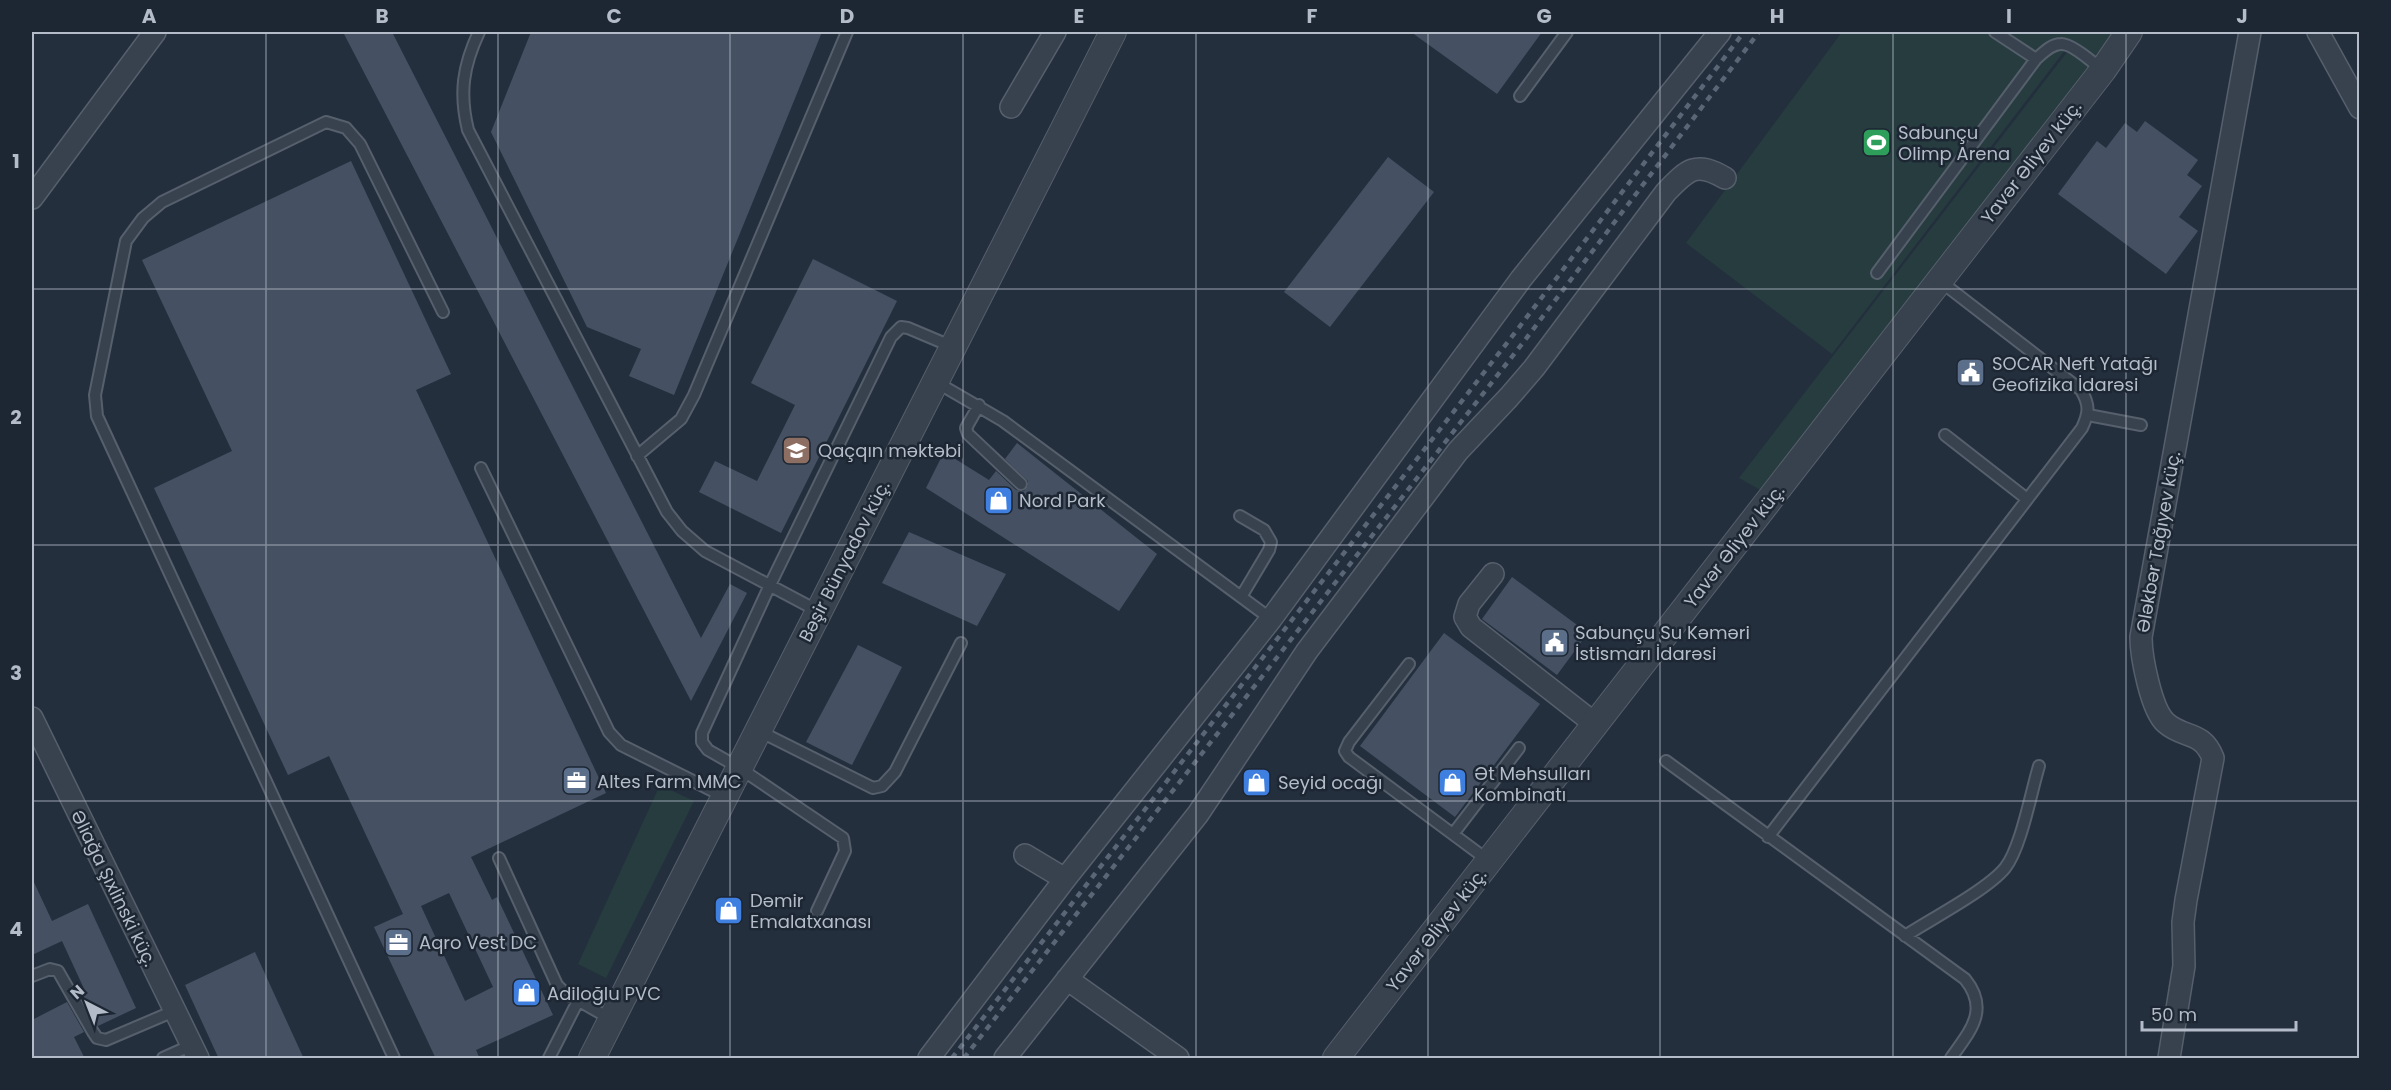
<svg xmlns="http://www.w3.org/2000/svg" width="2391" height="1090" font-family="Poppins,sans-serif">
<rect width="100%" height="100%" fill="#242f3e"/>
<path fill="#263c3f" d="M1842,32H2115L2107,47L1764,492L1739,478L2074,43L2072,41L1832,354L1686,243Z
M660,785L694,801L606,978L578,964Z"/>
<path fill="#455162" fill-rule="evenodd" d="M343,32H392L701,638L730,584L747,593L691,701Z
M531,32H822L674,395L629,376L641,349L587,327L491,132Z
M1411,32H1542L1497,94Z
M2145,121L2198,160L2187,175L2202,186L2179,217L2198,231L2166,274L2058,194L2097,141L2106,148L2125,123L2137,132Z
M1388,157L1434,192L1330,327L1284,292Z
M351,161L451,374L416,390L606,793L471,857L492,900L497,897L553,1015L476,1050L480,1059H436L374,927L403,914L329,756L288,775L154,488L232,451L142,260ZM449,893L493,987L465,1001L421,906Z
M813,259L897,301L781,533L699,492L715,461L757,481L795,405L751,383Z
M1017,443L1157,554L1119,611L926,488L944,452L989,480L996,471L1016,490L1024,491L1028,486V481L1005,459Z
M909,532L1006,574L977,626L882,583Z
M1512,577L1588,633L1557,675L1482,619Z
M1444,633L1540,704L1455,817L1360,746Z
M858,645L902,667L852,765L806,742Z
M32,878L52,921L88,904L136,1008L98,1026L81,996L86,993L62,941L32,955Z
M255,952L304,1059H219L185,985Z
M67,1002L84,1032L74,1037L85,1059H32V1020Z"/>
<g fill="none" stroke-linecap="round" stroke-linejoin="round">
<defs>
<path id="service" d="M479,32C463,66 459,93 468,130L667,512L682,531L705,551L818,611
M1995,32L2036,59
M1520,96L1567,32
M1877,273L2036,59C2043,53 2051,44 2061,44C2071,43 2094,63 2102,70
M936,382L1003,421L1271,619
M979,405L966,428L968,434L1021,484
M2088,415L2141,425
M1945,435L2027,499
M637,456L681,419L694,395L847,32
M481,468L609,732L621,745L723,796
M1240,516L1264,530L1271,542L1269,550L1241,597
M1409,664L1349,742L1345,751L1349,757L1489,861
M757,730L873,788L882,786L895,772L961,643
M1666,761L1965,979C1990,1010 1970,1031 1951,1058
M1453,834L1519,748
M1768,837L2082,428C2089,413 2090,405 2081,390L1940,281
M499,858L557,985L565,993L611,1019
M817,911L845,851L843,838L738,767L708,750L702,742V733L770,585L891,337L901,327L908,328L953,347
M1905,936C1931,919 1987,890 2005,868C2021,848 2031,792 2039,766
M32,976L50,969L58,971L93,1032L97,1038L106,1040L174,1011
M163,1058L192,1045
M394,1058L97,416L95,395L126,241L143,218L162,202L326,122L346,128L360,144L443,312
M549,1058L578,1001"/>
<path id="minor" d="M2318,32L2360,108
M1011,107L1055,32
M32,198L155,32
M1493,574L1469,604L1465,617L1471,627L1595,724
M32,718L198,1058
M1025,855L1065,879
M1067,979L1178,1058
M929,1058L1065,879L1271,619L1521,279L1720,32
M1005,1058L1198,814L1307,651L1458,451L1509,397L1534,368L1666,192C1688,169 1696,161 1725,178
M2169,1058L2184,966L2183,922L2186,900L2213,758C2202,730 2184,739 2166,723C2151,710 2141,656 2141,637L2250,32"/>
<path id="tertiary" d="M592,1058L1113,32
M1336,1058L2103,70L2129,32"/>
</defs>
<use href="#service" stroke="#565f6c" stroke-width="14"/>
<use href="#minor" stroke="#565f6c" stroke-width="24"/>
<use href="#tertiary" stroke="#565f6c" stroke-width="28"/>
<use href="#service" stroke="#38414e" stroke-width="10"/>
<use href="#minor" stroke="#38414e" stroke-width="21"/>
<use href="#tertiary" stroke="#38414e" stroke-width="26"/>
<path stroke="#5a6575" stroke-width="4.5" stroke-dasharray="6 6" stroke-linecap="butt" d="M952,1058L1517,330L1744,32
M964,1058L1525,340L1759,32"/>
</g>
<path fill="none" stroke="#b4bcc9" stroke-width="1.5" stroke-opacity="0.55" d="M266,32V1058M498,32V1058M730,32V1058M963,32V1058M1196,32V1058M1428,32V1058M1660,32V1058M1893,32V1058M2126,32V1058M32,289H2360M32,545H2360M32,801H2360"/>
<defs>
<symbol id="stadium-square" viewBox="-11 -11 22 22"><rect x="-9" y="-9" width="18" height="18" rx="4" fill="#2e9e5b" stroke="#1d2633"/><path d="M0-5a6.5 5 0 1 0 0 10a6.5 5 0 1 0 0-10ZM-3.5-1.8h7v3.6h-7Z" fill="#fff"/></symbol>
<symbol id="civic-square" viewBox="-11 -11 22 22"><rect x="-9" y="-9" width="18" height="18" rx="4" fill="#5c6f8a" stroke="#1d2633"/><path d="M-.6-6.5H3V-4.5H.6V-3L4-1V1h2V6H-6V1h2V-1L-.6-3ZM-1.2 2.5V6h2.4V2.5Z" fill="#fff"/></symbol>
<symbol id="school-square" viewBox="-11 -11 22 22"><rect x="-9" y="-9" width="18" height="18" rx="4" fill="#8d6e63" stroke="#1d2633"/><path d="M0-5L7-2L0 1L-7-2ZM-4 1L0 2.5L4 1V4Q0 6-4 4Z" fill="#fff"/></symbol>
<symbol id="shop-square" viewBox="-11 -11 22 22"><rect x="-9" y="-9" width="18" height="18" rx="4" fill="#3f7fe0" stroke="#1d2633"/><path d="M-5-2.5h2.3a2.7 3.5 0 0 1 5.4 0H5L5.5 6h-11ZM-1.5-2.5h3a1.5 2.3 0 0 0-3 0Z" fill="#fff"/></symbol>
<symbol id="office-square" viewBox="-11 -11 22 22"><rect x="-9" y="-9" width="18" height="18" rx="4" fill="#5c6f8a" stroke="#1d2633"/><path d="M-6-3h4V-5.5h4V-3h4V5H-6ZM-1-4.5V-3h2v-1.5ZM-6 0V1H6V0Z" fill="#fff"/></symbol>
</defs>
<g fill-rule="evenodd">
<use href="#stadium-square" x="1860" y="126" width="33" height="33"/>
<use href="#civic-square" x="1954" y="356" width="33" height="33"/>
<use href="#school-square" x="780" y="434" width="33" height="33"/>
<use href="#shop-square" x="982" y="484" width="33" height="33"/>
<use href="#civic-square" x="1538" y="626" width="33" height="33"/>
<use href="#office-square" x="560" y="764" width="33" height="33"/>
<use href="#shop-square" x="1240" y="766" width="33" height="33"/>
<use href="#shop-square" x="1436" y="766" width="33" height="33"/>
<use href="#shop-square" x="712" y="894" width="33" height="33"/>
<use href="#office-square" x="382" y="926" width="33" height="33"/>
<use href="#shop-square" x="510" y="976" width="33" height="33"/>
</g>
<g text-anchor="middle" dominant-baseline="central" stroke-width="5" stroke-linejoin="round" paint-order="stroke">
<g font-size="18" fill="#b4bcc9" stroke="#1d2633" text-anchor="start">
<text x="1898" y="132">Sabunçu<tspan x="1898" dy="21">Olimp Arena</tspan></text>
<text x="1992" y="363">SOCAR Neft Yatağı<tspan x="1992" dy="21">Geofizika İdarəsi</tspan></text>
<text x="818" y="450">Qaçqın məktəbi</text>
<text x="1019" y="500">Nord Park</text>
<text x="1575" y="632">Sabunçu Su Kəməri<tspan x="1575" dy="21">İstismarı İdarəsi</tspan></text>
<text x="1474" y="773">Ət Məhsulları<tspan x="1474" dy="21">Kombinatı</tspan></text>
<text x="597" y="781">Altes Farm MMC</text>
<text x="1278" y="782">Seyid ocağı</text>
<text x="750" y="900">Dəmir<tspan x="750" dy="21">Emalatxanası</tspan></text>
<text x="419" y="942">Aqro Vest DC</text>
<text x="547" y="993">Adiloğlu PVC</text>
</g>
<g font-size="18" fill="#b4bcc9" stroke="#1d2633">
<text transform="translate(2031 162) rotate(-52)">Yavər Əliyev küç.</text>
<text transform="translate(2158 542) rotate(-80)">Ələkbər Tağıyev küç.</text>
<text transform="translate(1734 546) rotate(-52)">Yavər Əliyev küç.</text>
<text transform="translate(844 561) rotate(-63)">Bəşir Bünyadov küç.</text>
<text transform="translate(114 888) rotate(64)">Əliağa Şıxlinski küç.</text>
<text transform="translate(1436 930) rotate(-52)">Yavər Əliyev küç.</text>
</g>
</g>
<rect width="2391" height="1090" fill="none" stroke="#1d2633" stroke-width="66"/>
<g transform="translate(87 1003) rotate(318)" stroke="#1d2633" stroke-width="4.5" paint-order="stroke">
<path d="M0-4.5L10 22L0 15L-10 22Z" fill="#b4bcc9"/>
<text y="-9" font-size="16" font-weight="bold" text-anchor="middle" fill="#b4bcc9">N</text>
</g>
<path d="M2142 1021v9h154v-9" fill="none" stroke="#b4bcc9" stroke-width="3"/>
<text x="2151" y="1021" font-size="18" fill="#b4bcc9" stroke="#1d2633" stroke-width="4.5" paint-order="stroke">50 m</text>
<rect x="33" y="33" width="2325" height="1024" fill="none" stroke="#b4bcc9" stroke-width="2"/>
<g font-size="20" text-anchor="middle" font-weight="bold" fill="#b4bcc9">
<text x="149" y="23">A</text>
<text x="382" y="23">B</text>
<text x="614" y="23">C</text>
<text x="847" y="23">D</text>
<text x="1079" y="23">E</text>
<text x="1312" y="23">F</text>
<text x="1544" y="23">G</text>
<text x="1777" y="23">H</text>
<text x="2009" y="23">I</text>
<text x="2242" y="23">J</text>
<text x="16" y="168">1</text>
<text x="16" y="424">2</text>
<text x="16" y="680">3</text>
<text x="16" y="936">4</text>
</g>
</svg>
